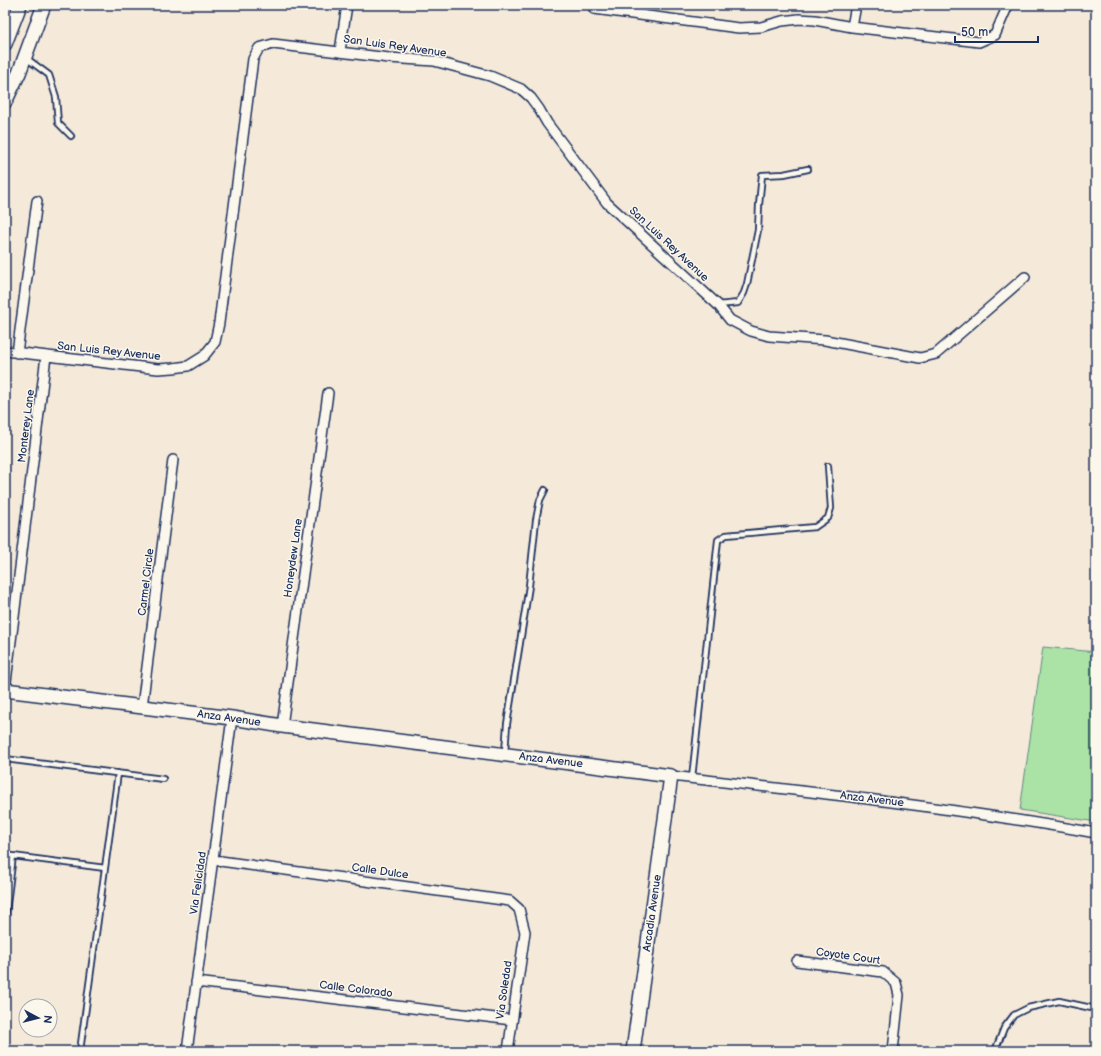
<svg xmlns="http://www.w3.org/2000/svg" width="1101" height="1056" font-family="'Balsamiq Sans',sans-serif">
<rect width="100%" height="100%" fill="#f5ead9"/>
<filter id="ink" filterUnits="userSpaceOnUse"><feTurbulence type="fractalNoise" baseFrequency=".025" numOctaves="2"/><feDisplacementMap in="SourceGraphic" scale="8" xChannelSelector="R" yChannelSelector="G"/><feConvolveMatrix kernelMatrix="1 2 1 2 8 2 1 2 1" color-interpolation-filters="sRGB"/></filter>
<g filter="url(#ink)">
<path fill="#abe2a6" stroke="#638882" d="M1043,647L1096,652V822L1020,810Z"/>
<g fill="none" stroke-linecap="round" stroke-linejoin="round">
<defs>
<path id="lane" d="M26,58L49,75L56,97L58,123L71,136
M718,305L738,303L744,293L747,284L758,230L759,205L762,175L784,174L808,169
M505,753L507,724L529,586L536,520L540,500L545,490
M5,759L163,779
M692,778L718,540L726,535L815,527L828,518L831,508L828,466
M5,855L105,868
M5,920L13,856
M80,1051L118,773
M995,1051L1004,1028L1014,1015L1028,1008L1059,1001L1096,1009"/>
<path id="street" d="M594,9L739,28L761,27L782,21L799,19L815,20L852,27L979,42L995,35L1008,5
M852,27L856,5
M340,51L347,5
M5,351L158,369L173,368L188,366L204,356L215,342L219,323L253,59L259,48L273,44L389,58L434,61L490,76L521,89L531,98L539,109L547,123L607,203L718,305L730,320L751,331L769,336L825,340L920,358L936,354L1025,277
M17,353L37,201
M5,690L46,356
M142,707L173,460
M282,726L328,393
M671,776C813,792 955,808 1096,833
M213,860L510,901L519,909L525,932L508,1051
M797,961L883,972L896,983L899,995L893,1051
M196,982L512,1020
M187,1051L232,718"/>
<path id="secondary" d="M5,44L20,5
M5,102L19,73L44,5
M5,690L232,718L282,726L671,776L633,1051"/>
</defs>
<use href="#lane" stroke="#1b2f5e" stroke-width="8"/>
<use href="#street" stroke="#1b2f5e" stroke-width="12"/>
<use href="#secondary" stroke="#1b2f5e" stroke-width="16"/>
<use href="#lane" stroke="#fbf7ec" stroke-width="4.5"/>
<use href="#street" stroke="#fbf7ec" stroke-width="9"/>
<use href="#secondary" stroke="#fbf7ec" stroke-width="13"/>
</g>
</g>
<g text-anchor="middle" dominant-baseline="central" stroke-width="3" stroke-linejoin="round" paint-order="stroke">
<g font-size="11" fill="#1b2f5e" stroke="#fbf7ec">
<text transform="translate(395 46) rotate(8)">San Luis Rey Avenue</text>
<text transform="translate(669 244) rotate(43)">San Luis Rey Avenue</text>
<text transform="translate(109 351) rotate(6)">San Luis Rey Avenue</text>
<text transform="translate(26 426) rotate(-83)">Monterey Lane</text>
<text transform="translate(293 558) rotate(-82)">Honeydew Lane</text>
<text transform="translate(146 582) rotate(-83)">Carmel Circle</text>
<text transform="translate(229 718) rotate(8)">Anza Avenue</text>
<text transform="translate(551 760) rotate(7)">Anza Avenue</text>
<text transform="translate(872 799) rotate(7)">Anza Avenue</text>
<text transform="translate(380 871) rotate(8)">Calle Dulce</text>
<text transform="translate(198 883) rotate(-82)">Via Felicidad</text>
<text transform="translate(652 913) rotate(-82)">Arcadia Avenue</text>
<text transform="translate(848 956) rotate(8)">Coyote Court</text>
<text transform="translate(356 989) rotate(7)">Calle Colorado</text>
<text transform="translate(504 990) rotate(-82)">Via Soledad</text>
</g>
</g>
<rect width="1101" height="1056" fill="none" stroke="#fbf7ec" stroke-width="20"/>
<rect x="10" y="10" width="1081" height="1036" fill="none" stroke="#1b2f5e" stroke-width="1.5" filter="url(#ink)"/>
<g transform="translate(38 1018) rotate(97)"><circle r="19" fill="#fbf7ec" stroke="#a1a7b3"/>
<path d="M0-3L7 15L0 10L-7 15Z" fill="#1b2f5e"/>
<text y="-6" font-size="11" font-weight="bold" text-anchor="middle" fill="#1b2f5e">N</text>
</g>
<path d="M955 36v6h83v-6" fill="none" stroke="#1b2f5e" stroke-width="2"/>
<text x="961" y="36" font-size="12" fill="#1b2f5e" stroke="#fbf7ec" stroke-width="3" paint-order="stroke">50 m</text>
</svg>
